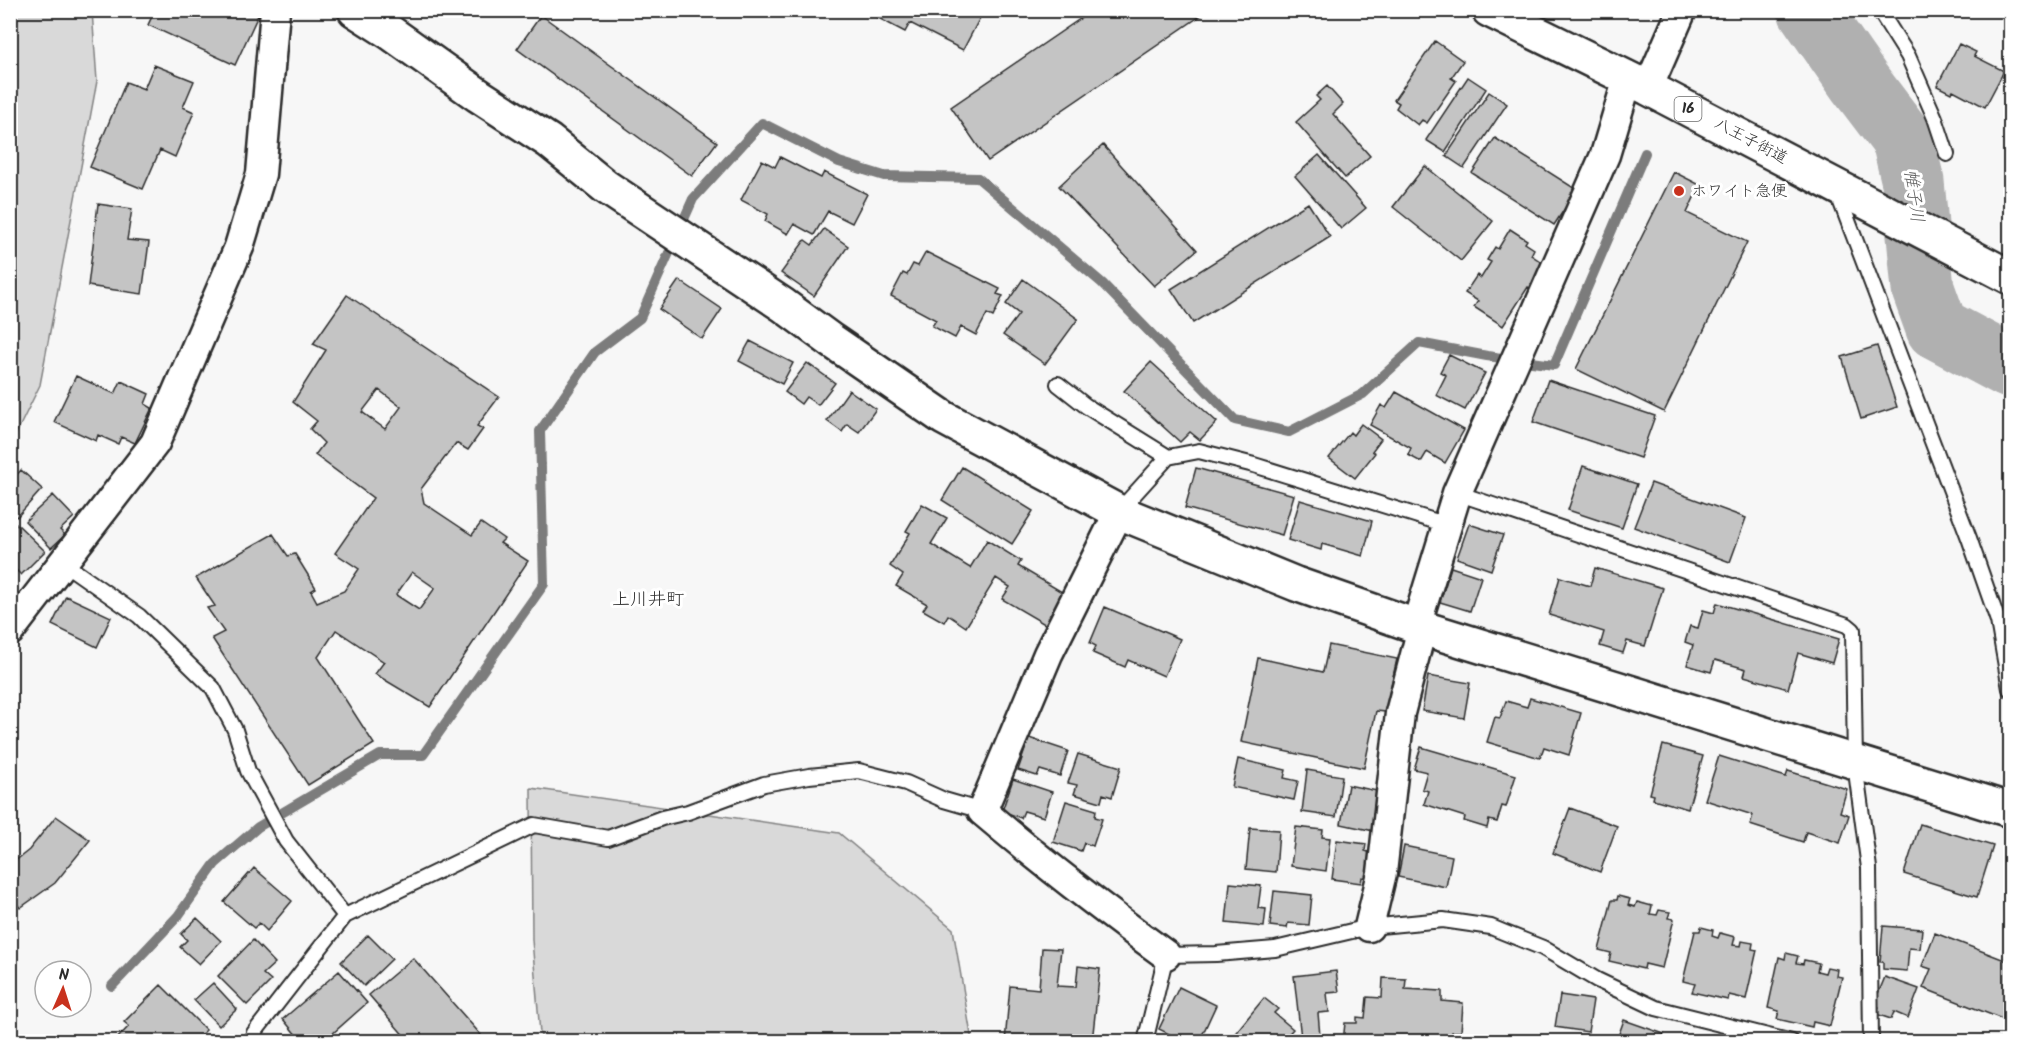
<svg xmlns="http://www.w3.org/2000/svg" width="2021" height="1052" font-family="Kalam,'Klee One',sans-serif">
<rect width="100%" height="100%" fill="#f7f7f7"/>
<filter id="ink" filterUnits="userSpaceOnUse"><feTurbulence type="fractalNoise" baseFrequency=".0167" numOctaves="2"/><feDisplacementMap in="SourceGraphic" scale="12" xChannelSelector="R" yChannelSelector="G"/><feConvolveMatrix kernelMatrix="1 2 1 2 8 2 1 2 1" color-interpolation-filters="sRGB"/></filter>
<g filter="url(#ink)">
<path fill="#d9d9d9" stroke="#828282" stroke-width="1.5" d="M11,10L92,11L97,81L40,385L11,444Z
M531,788L839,833L953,929L972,1041H543L540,1033L532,940Z"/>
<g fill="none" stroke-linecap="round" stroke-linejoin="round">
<path stroke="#7b7b7b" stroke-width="10" d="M112,986L178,916L215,864L258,827L380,755H423L544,584L540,431L595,352L640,318L693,199L762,123L839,162L884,176L978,178L1102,283L1235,420L1289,432L1363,394L1419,343L1487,356L1554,365L1645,153"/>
<path stroke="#b0b0b0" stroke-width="63" d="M1809,10L1859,82L1903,140L1913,182L1923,289L1937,328L2010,367"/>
</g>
<path fill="#c4c4c4" stroke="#2b2b2b" stroke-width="1.5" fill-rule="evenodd" d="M155,10H259L260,11L235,65L148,25Z
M863,10H984L963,50L910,23L905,32Z
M1093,10H1209L988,161L951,107Z
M541,15L717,142L692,176L517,49Z
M1435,41L1463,61L1451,78L1456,81L1427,123L1422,120L1418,125L1396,108L1399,103L1394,100Z
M1959,44L1976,52L1974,56L2004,71L1985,107L1953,90L1951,93L1937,86Z
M154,65L194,81L183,107L194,112L175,157L160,150L143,189L90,167L126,82L144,89Z
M1468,77L1486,89L1445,152L1426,140Z
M1327,86L1343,104L1333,114L1370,156L1345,178L1296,122L1320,100L1316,96Z
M1489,92L1507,104L1464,168L1446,156Z
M1495,138L1577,190L1554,225L1472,173Z
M1103,145L1197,250L1154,286L1059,186Z
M1319,155L1366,208L1341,229L1295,176Z
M780,157L821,178L824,172L867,194L852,223L828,211L814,235L794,224L788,234L765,221L768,214L741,200L762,160L775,167Z
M1425,166L1493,221L1461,261L1393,207Z
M1674,172L1700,185L1687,213L1747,242L1664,412L1576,369Z
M1308,203L1330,237L1193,323L1171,289Z
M98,204L132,209L127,240L149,242L142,294L88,286Z
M824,229L848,246L814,296L781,273L805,240L812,245Z
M1510,229L1527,240L1525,243L1534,249L1531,255L1543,263L1539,269L1548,275L1537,292L1528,287L1503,326L1474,307L1478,301L1465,293L1477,275L1481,278L1491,262L1487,260L1495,247L1498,249Z
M926,252L1000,289L997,294L1003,296L993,317L987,314L976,335L961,327L955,338L932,326L936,320L891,296L903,273L907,275L913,264L918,266Z
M1023,279L1078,319L1045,364L1003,335L1019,314L1006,304Z
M679,280L722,309L702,339L659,309Z
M347,295L499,397L477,426L483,429L468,450L456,443L421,489L424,503L472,535L481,523L504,539L500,543L528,561L430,707L375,674L384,662L336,630L318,657L374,744L308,785L212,638L224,632L207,608L215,606L196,578L273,534L288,556L295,554L316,588L311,591L317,602L344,591L359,569L335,553L373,498L315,455L324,443L310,429L317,421L293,402L326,350L313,344ZM379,390L401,407L385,429L362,412ZM412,572L435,588L419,610L396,595Z
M750,341L793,363L782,384L739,361Z
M1877,346L1897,407L1861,419L1842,357Z
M1449,355L1485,373L1465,410L1436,395L1446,375L1440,372Z
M1151,362L1217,422L1200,440L1190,432L1180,442L1124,391Z
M807,363L835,383L818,405L806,397L801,404L785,392Z
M76,376L115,394L121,381L149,394L145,404L152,408L135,443L121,437L118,444L98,435L96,441L54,422Z
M1548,380L1655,416L1640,458L1533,422Z
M849,390L876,409L859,432L847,424L842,432L827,421Z
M1396,392L1464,430L1445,463L1427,452L1421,462L1408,455L1411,448L1370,425L1381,405L1386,408Z
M1361,424L1381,439L1372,451L1375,453L1355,478L1329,458L1350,432L1353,435Z
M1583,466L1637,484L1622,528L1568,510Z
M962,467L1033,511L1012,544L942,500Z
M1196,468L1294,495L1282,535L1185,508Z
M21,470L42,489L17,517L10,511V482Z
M1651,483L1746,518L1730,562L1634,527Z
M53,495L74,517L60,530L65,535L51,548L25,521Z
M1300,500L1372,521L1363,556L1322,544L1321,550L1288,540Z
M922,504L947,518L931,544L970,568L987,540L1021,561L1018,566L1067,595L1048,626L1002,599L1010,587L996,578L966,627L948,615L944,622L923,610L927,604L896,586L903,575L890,566L910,533L906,531Z
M17,524L45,551L21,575L10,564V530Z
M1469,524L1503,535L1491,570L1457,558Z
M1451,567L1481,577L1470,611L1440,602Z
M1595,568L1663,588L1645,646L1627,641L1623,653L1600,646L1604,632L1549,615L1560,577L1590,586Z
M66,596L111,617L97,647L52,625Z
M1717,603L1839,639L1832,663L1798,653L1788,689L1744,676L1746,669L1715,660L1711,672L1687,665L1693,645L1685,642L1690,626L1698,628L1703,610L1714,613Z
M1105,607L1180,639L1164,676L1128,660L1125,667L1093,653L1096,646L1090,643Z
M1329,645L1397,659L1385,712L1376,711L1364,768L1241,742L1258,658L1323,672Z
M1428,676L1470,683L1464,718L1422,711Z
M1530,698L1581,713L1569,755L1544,747L1540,758L1487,742L1495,717L1500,718L1506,701L1527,707Z
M1029,738L1068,751L1060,776L1040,770L1037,776L1018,770Z
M1663,745L1703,756L1688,809L1653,799L1654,795L1650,794Z
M1421,747L1516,775L1506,807L1502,806L1497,822L1489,820L1487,828L1464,821L1465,817L1424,804L1428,791L1422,789L1427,772L1414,769Z
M1078,754L1121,767L1112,797L1103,794L1101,802L1074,794L1077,785L1068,783Z
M1719,756L1786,777L1788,771L1847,789L1840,812L1849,815L1840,843L1806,832L1803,842L1750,825L1753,815L1705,800Z
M1238,759L1286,770L1284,778L1298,781L1294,800L1232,787Z
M1307,770L1342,776L1336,817L1302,812Z
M1013,779L1052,792L1044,817L1024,811L1021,818L1002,811Z
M1348,785L1382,792L1374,831L1341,824Z
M1066,801L1096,810L1095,817L1102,819L1093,846L1084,843L1081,851L1053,842Z
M1570,808L1617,826L1600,872L1553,853Z
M56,816L90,840L55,883L20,908L10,895V865L29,850Z
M1920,824L1993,846L1977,897L1904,874Z
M1296,827L1323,830L1322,837L1330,838L1326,871L1291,866Z
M1250,828L1279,830L1276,872L1246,869Z
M1337,840L1366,844L1365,851L1372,853L1368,878L1362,877L1361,883L1332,879Z
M1404,846L1452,856L1446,887L1398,877Z
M254,868L292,901L267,931L259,923L254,928L224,902Z
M1230,883L1261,886L1258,908L1266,909L1264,927L1226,923Z
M1274,891L1312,895L1309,925L1288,923L1287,928L1270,926Z
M1618,896L1630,899L1628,905L1635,907L1637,902L1652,906L1650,914L1657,915L1659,910L1670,912L1668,918L1674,919L1662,968L1645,964L1644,969L1609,961L1611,953L1599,950L1612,900H1617Z
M197,918L221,941L199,964L180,947L187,940L181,934Z
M1883,926L1922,929L1920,949L1909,948L1907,971L1883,969V962H1880Z
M1701,927L1713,930L1712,936L1718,938L1720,933L1735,937L1733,945L1741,946L1742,941L1753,943L1752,949L1757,950L1746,999L1729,995L1728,1000L1692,992L1695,984L1683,981L1695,931H1700Z
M1935,933L2010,962V1016L2004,1014L2002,1019L1923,988L1931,969L1922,966Z
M368,935L392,959L364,986L341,962Z
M253,940L275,963L263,974L271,981L247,1005L218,976Z
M1042,948L1061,949L1057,986L1076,987L1078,966L1100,969L1092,1042H1005L1010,986L1039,989Z
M1786,953L1798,956L1796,963L1803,964L1804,960L1819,963L1817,971L1825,973L1827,967L1837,969L1836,976L1842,977L1830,1026L1813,1022L1812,1027L1777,1019L1779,1011L1768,1008L1779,957L1785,959Z
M413,958L481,1035L473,1042H402L406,1038L369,995Z
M339,971L367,1003L323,1042H302L283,1019Z
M1336,971L1339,992L1327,993L1329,1012L1318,1013L1320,1036L1301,1038L1294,976Z
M1885,977L1919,989L1908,1018L1894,1012L1891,1019L1876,1014L1879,1007L1874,1004Z
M1383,978L1406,979L1405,989L1442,991V1001L1463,1003L1461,1032H1452V1042H1343L1345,1023H1357V1017L1365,1018L1367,997L1382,998Z
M213,983L237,1009L219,1026L194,1000Z
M161,985L206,1030L194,1042H114L129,1026L124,1022Z
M1179,987L1216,1005L1199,1042H1185L1159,1029Z
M1560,995L1593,1000L1588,1032L1555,1027Z
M1264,998L1278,1009L1274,1013L1293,1029L1284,1039L1287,1042H1228Z
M1624,1020L1664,1034L1661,1042H1616Z"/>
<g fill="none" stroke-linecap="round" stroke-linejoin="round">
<defs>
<path id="service" d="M1879,10L1908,56L1935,118L1947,154
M1837,192L1969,538L1998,621L2010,689
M1058,384L1086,406L1168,457
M1457,493L1847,625L1853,630L1855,764L1869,868L1871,1042
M1119,511L1168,457L1199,451L1254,465L1447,525
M62,562L139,616L213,688L235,730L248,771L286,841L345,916
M251,1042L254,1033L345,916L534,825L608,838L662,818L688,812L764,784L809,776L859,771L906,783L944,800L982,811
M1145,1042L1166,955L1216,954L1275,949L1369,927L1443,920L1491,927L1503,932L1543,948L1597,980L1656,1008L1792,1042"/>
<path id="minor" d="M1648,88L1682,10
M1119,512L1048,654L982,811C1042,862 1103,909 1166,955
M1416,626L1457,493L1605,155L1628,78
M10,631L155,443L239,247L261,174L275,10
M1369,927L1382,873L1400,713L1422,628"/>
<path id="tertiary" d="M355,10L391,33L478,95L549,141L606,187L783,305L832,341L944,418L1119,512L1296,584L1416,626L2010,810"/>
<path id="trunk" d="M1489,10L1648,88L2010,277"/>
</defs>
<use href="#service" stroke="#2b2b2b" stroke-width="18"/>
<use href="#minor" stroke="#2b2b2b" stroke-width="33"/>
<use href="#tertiary" stroke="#2b2b2b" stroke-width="38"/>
<use href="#trunk" stroke="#2b2b2b" stroke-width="38"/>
<use href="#service" stroke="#fff" stroke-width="14"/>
<use href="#minor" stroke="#fff" stroke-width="28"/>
<use href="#tertiary" stroke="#fff" stroke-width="33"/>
<use href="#trunk" stroke="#fff" stroke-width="33"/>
</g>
</g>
<circle fill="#c8321e" stroke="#fff" stroke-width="2" cx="1679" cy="191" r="6"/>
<g text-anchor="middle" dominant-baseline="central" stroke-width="6" stroke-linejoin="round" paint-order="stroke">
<rect fill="#fff" stroke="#6b6b6b" stroke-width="1.5" x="1674.5" y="97" width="27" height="24" rx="4.5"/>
<g font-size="15" font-weight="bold" fill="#2b2b2b">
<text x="1688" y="109">16</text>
</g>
<g font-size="16" fill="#2b2b2b" stroke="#fff">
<text transform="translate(1751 141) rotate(28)">八王子街道</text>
</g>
<g font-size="16" fill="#2b2b2b" stroke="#fff" text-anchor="start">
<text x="1691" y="191">ホワイト急便</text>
</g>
<g font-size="18" font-style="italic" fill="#5a5a5a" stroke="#fff">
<text transform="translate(1913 196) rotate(82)">帷子川</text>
</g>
<g font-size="18" fill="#2b2b2b" stroke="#fff">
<text x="648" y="600">上川井町</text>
</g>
</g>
<rect width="2021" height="1052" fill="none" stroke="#fff" stroke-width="36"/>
<rect x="18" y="18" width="1985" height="1016" fill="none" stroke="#2b2b2b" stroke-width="2" filter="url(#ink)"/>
<g transform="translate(63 989) rotate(3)"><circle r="28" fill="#ffffff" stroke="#aaaaaa" stroke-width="1.5"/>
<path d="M0-4.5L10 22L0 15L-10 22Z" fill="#c8321e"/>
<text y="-9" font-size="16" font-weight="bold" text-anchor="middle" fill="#2b2b2b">N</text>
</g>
</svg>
